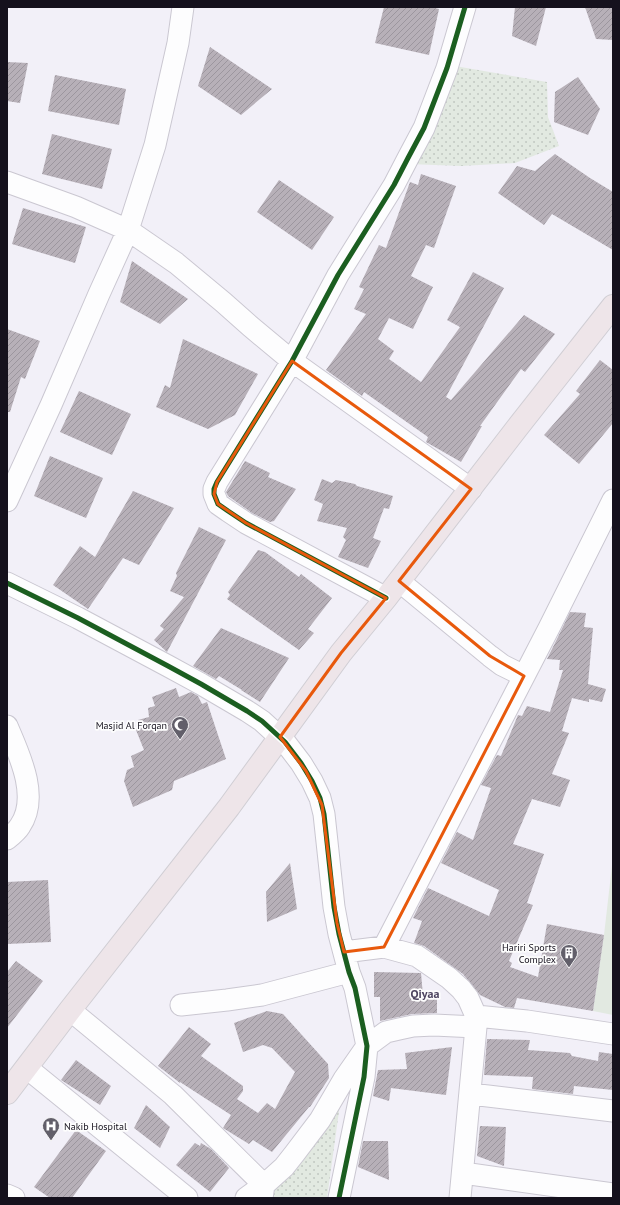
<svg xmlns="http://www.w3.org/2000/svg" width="620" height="1205" font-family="'PT Sans',sans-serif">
<defs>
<pattern id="grass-dots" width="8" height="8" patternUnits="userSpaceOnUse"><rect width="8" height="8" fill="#e2e9e1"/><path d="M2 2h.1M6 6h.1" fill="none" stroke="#c1c7c1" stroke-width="1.8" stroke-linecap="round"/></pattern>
<pattern id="building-hatch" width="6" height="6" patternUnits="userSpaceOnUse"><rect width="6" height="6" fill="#b7b0b8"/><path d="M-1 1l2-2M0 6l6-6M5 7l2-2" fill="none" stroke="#9c969e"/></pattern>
</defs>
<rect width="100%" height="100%" fill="#f2f0f8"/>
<path fill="url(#grass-dots)" d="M455,66L547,82L548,117L559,146L515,163L461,166L409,164Z
M341,1097L327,1198H272V1190Z"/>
<path fill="#e2e9e1" d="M613,857V1015L593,1011L604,935Z"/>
<path fill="url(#building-hatch)" d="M384,7H431L439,9L429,55L375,43Z
M515,7H546L536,46L512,36Z
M585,7H613V40L596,39Z
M210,47L272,89L241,115L198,86Z
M7,62L28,63L20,103L7,101Z
M55,75L126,89L119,125L48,111Z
M578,77L600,109L588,135L554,122L555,92Z
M52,134L112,149L102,189L42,174Z
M555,154L590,178L613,192V250L552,214L544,225L498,193L517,166L535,171Z
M421,174L456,186L434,248L426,245L411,276L433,287L413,329L389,318L378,339L394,351L389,359L421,382L460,327L447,320L473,272L504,288L446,397L451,400L524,315L555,334L525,372L521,369L480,426H482L461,462L426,442L428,437L364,392L362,396L326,370L366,314L354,309L364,289L359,287L379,245L386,248L410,182L418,185Z
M279,180L334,217L312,250L257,212Z
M23,208L86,227L75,263L12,244Z
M132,261L188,299L160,324L120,302Z
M7,329L40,341L25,379L21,377L10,412H7Z
M183,339L258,374L235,415L208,429L156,407L165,385L170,388Z
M600,360L613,370V423L579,464L544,435L580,394L576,391Z
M79,391L131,414L112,455L60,432Z
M50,456L103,478L86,518L34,496Z
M245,461L270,473L268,477L296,489L274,521L270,522L252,513L228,496L226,492Z
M322,479L332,483L336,480L355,484L357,486L393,496L389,509L384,508L373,538L381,541L368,568L338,557L346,540L343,537L347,528L317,521L323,504L314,500Z
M133,491L174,508L139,565L123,558L88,609L53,585L80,546L95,557Z
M199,527L226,540L167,652L154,640L164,629L160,626L184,597L170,591L177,576L176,573Z
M258,550L265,552L299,577L301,574L332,598L308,629L314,633L299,650L227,599L230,595L228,592Z
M570,612L586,613L584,627L593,628L588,684L606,689L602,702L589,699V702L572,698L562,731L569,733L552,774L570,780L560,807L532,799L513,844L544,854L527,903L533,905L509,961L512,963L510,967L538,977L547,924L604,935L593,1011L517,998L514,1008L505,1007L480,995L463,974L424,946L414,943L422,921L413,918L428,888L489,916L499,890L441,863L457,832L473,840L491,788L481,785L497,755L501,756L518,715L522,716L527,706L550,712L563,670H559L560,660L547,659L555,643Z
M221,628L289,658L260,702L241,690H242L219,676L216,679L193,666Z
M176,688L179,697L191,692L198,696L202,704L207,702L226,759L174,781L172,790L133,807L124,781L127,770L134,767L131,756L144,750L136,730L138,726V720L149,717L148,708L155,706L152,697Z
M290,863L297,909L267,922L266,892Z
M48,880L51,942L7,944V882Z
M16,961L43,981L7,1028V972Z
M374,972L421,973L423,996L437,997V1013L412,1014L380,1021V997H374Z
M267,1011L283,1014L328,1064L329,1078L310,1107H309L272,1152L253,1140L249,1144L223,1128L231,1115L180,1082V1083L158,1066L189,1027L211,1044L201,1056L243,1086V1091L237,1099L258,1113L267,1103L275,1109L295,1072L272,1048L263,1045L243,1052L234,1023Z
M487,1039L530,1040L528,1050L570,1053L572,1056L598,1061L599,1052L613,1054V1090L574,1086L573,1094L532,1089L533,1077L484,1075Z
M452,1047L446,1095L391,1088L389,1101L373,1096L378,1070L407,1069L405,1053Z
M76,1060L111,1086L100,1105L61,1080Z
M146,1105L170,1127L160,1148L134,1128Z
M480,1126L506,1127L504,1166L477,1156Z
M76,1130L106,1151L72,1198H50L34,1187Z
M363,1141H388L389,1180L358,1167Z
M195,1143L200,1146L201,1143L211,1149L229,1168L210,1192L176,1165Z"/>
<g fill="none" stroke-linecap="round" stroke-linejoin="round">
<defs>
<path id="minor" d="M7,182L76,207L128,230L176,263L223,302L250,326L292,361L471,489
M7,501L51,405L99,294L128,230L155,145L178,43L183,7
M399,581L490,656L502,665L524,676
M7,583L78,618L168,666L201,684L247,711L262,721L285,742L301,763L312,781L320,798L324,814L334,907L339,934L349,972L355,988L367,1046L364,1077L339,1198
M386,598L246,523L228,511L218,504L214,494V489L217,482L292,361L338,275L394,185L408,158L424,128L447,68L465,7
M7,726C19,754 40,797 20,826C17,831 12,835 7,839
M384,947L549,628L613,500
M344,952L384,947L417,956L449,978L461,989L468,998L476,1016V1027L460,1198
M181,1005L227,1000L262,995L349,972
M70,1010L173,1095L264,1185L262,1198
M476,1016L527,1021L613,1034
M27,1068L187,1198
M471,1094L613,1111
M463,1173L613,1194
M7,1195L14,1198
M246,1198L264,1185L284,1167L295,1153L320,1120L344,1079L367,1046L386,1032L399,1029L413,1026L434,1025L476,1027"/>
<path id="major" d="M7,1093L70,1010L229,807L341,653L386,598L517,428L613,306"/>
</defs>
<use href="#minor" stroke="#cac7d1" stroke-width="23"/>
<use href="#major" stroke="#d0ced4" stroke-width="24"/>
<use href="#minor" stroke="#fdfdfe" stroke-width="21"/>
<use href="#major" stroke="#eee5e9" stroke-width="22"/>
<defs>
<path id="cycleway" d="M7,583L78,618L168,666L201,684L247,711L262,721L285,742L301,763L312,781L320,798L324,814L334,907L339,934L349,972L355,988L367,1046L364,1077L339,1198
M386,598L246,523L228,511L218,504L214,494V489L217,482L292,361L338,275L394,185L408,158L424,128L447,68L465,7"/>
</defs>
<use href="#cycleway" stroke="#fdfdfd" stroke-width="8"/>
<use href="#cycleway" stroke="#1b5e20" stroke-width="5"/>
</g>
<path fill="none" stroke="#e8590c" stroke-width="3" stroke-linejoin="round" d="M292,361L471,489L399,581L490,656L524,676L384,947L344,952L337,923L322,805L306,771L280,737L341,653L386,598L246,523L218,504L214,494L217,482Z"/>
<defs>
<symbol id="mosque-pin" viewBox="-11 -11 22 30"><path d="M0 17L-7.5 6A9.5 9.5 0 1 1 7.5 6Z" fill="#625f6a" stroke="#fdfdfd"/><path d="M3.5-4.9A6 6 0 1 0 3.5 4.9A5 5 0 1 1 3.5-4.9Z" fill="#fff"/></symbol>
<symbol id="building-pin" viewBox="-11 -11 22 30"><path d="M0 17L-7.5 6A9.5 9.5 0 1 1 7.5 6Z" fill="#625f6a" stroke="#fdfdfd"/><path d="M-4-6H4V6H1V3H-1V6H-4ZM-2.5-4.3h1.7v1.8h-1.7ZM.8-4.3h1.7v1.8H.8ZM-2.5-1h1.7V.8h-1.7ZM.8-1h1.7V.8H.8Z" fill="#fff"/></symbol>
<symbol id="hospital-pin" viewBox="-11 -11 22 30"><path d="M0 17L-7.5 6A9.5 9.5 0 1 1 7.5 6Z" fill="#625f6a" stroke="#fdfdfd"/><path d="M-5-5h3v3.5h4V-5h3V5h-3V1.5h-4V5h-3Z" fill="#fff"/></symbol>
</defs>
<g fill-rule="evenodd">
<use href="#mosque-pin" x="170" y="715" width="20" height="27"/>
<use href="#building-pin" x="559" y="943" width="20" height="27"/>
<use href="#hospital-pin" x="41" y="1116" width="20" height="27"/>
</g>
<g text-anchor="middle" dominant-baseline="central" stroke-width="3.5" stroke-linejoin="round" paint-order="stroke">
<g font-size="10" fill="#15111d" stroke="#fdfdfd" text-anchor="end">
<text x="167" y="725">Masjid Al Forqan</text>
<text x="556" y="947">Hariri Sports<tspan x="556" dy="12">Complex</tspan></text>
<text x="64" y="1126" text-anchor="start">Nakib Hospital</text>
</g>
<g font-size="12" font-weight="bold" fill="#4d4460" stroke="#fdfdfd">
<text x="425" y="993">Qiyaa</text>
</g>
</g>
<rect width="620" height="1205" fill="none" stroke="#15111d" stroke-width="16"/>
</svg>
